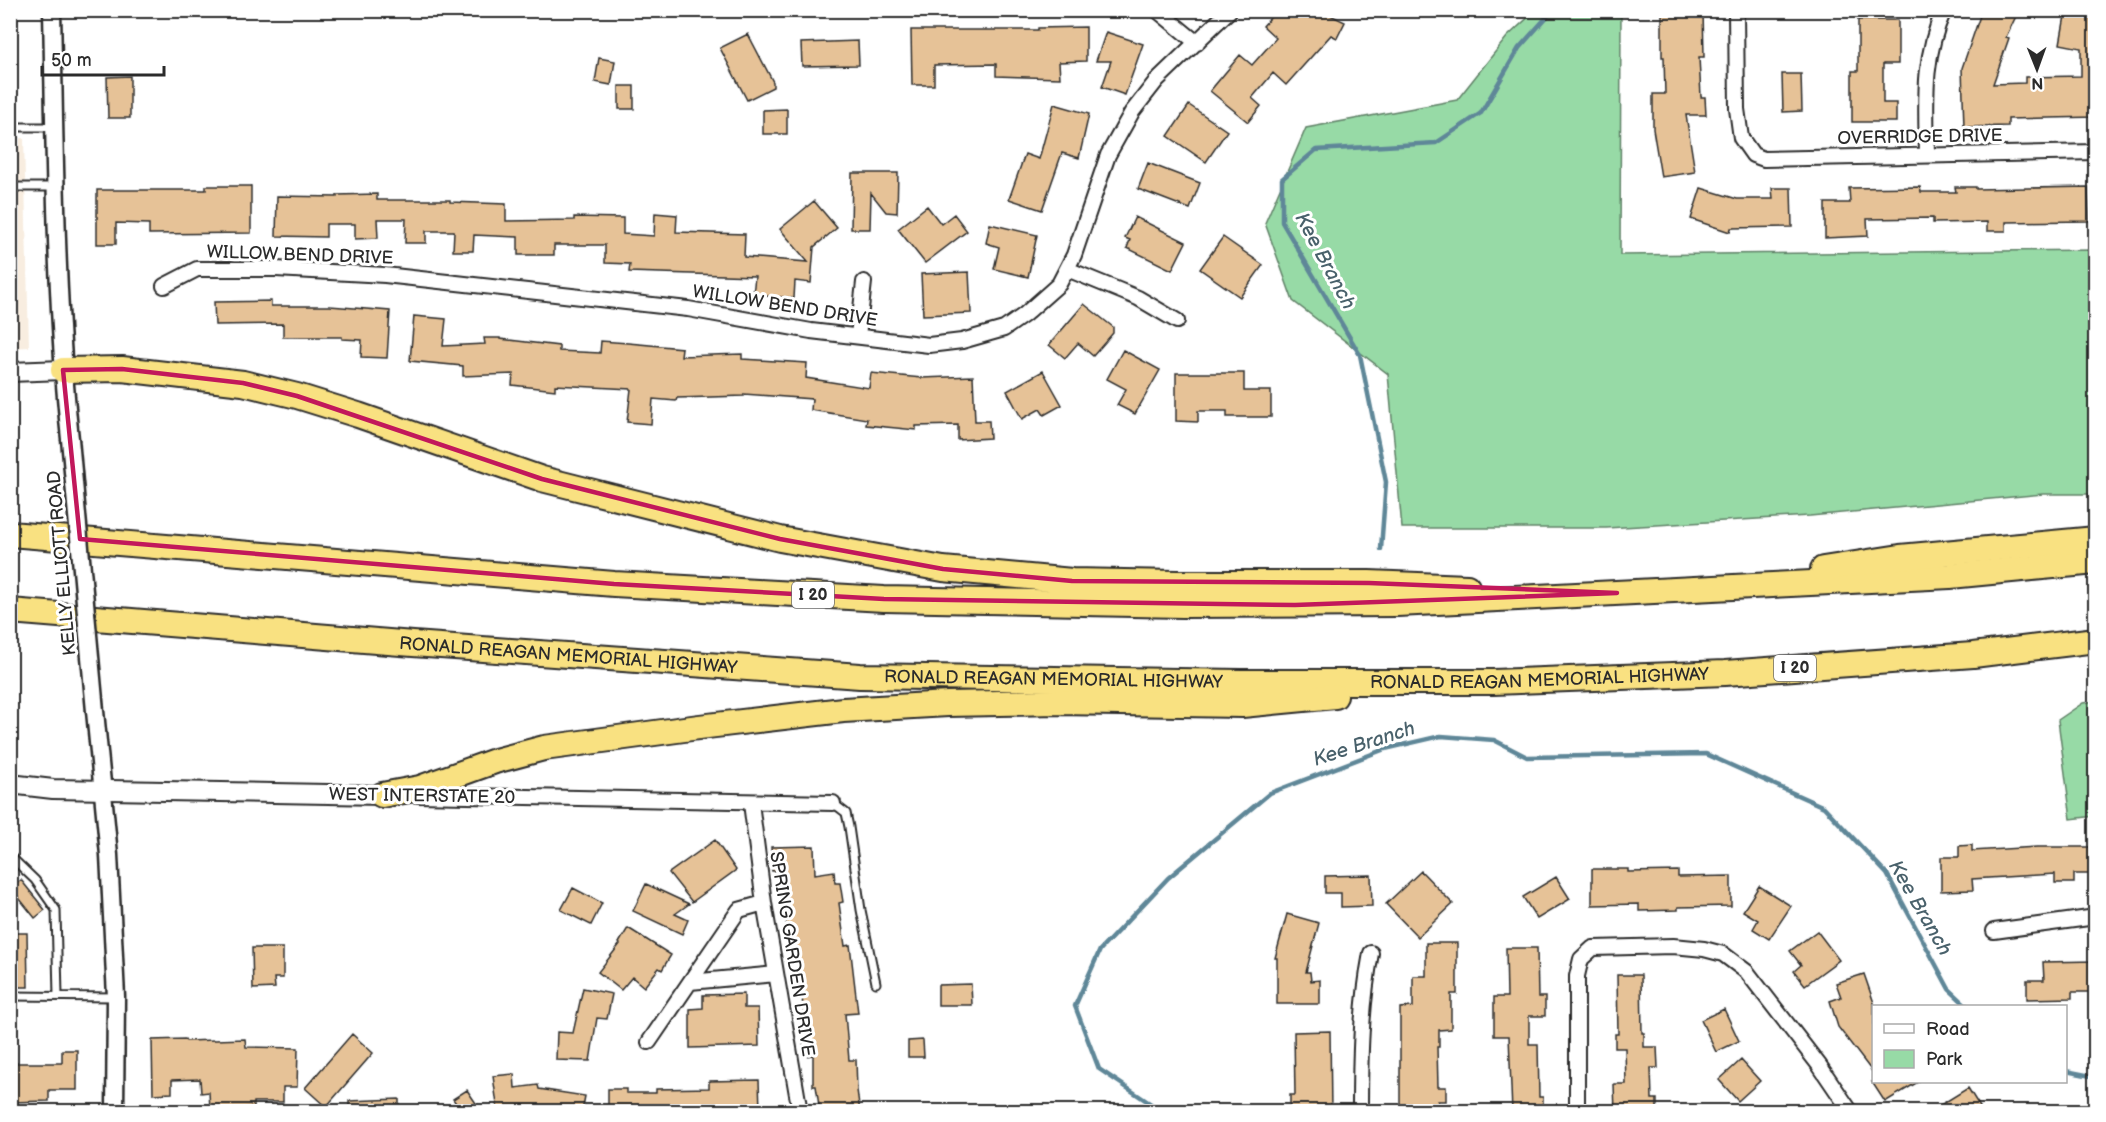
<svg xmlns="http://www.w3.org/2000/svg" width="2106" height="1122" font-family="'Balsamiq Sans',sans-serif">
<rect width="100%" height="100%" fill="#fff"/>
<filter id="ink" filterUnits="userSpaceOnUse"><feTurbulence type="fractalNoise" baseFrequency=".0167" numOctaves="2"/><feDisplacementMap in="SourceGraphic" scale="12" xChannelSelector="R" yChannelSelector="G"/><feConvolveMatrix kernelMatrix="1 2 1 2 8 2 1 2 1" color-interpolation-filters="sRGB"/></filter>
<g filter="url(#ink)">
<path fill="#f8ede0" d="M24,138L29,347L11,348L10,139Z"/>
<path fill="#97daa6" stroke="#618268" stroke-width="1.5" d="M1535,11H1621L1620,255L2095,250V494H2043L1810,516L1606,528H1402L1388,374L1293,301L1265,223L1306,128L1457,100L1507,37Z
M2095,701V816L2071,819L2058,720L2083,703Z"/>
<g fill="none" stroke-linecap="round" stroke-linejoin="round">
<path stroke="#5e8798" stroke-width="4.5" d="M1381,549L1386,482L1360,355L1282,222V179L1316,150L1436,143L1481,113L1519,48L1553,10
M1384,735L1385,749
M2066,1071L2096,1077
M1163,1112L1099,1069L1075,1006L1100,950L1168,878L1270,793L1385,749L1441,736L1494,740L1527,757L1706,754L1824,807L1887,874L1949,989L1967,1006"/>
</g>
<path fill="#e6c297" stroke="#2b2b2b" stroke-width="1.5" d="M1277,10H1330L1328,14L1345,22L1337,38L1331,35L1286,85L1273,73L1252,98L1261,106L1248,122L1210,91L1240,55L1252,65L1276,38L1263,26Z
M1662,10H1703L1704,57H1699L1701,97H1705L1706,115H1686L1695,172L1661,177L1653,129V94H1665L1664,57H1662Z
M1982,10H2019L2006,37L2009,38L1993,84L2025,83V77L2081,76V48L2060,44L2066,10H2096V117L2008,119V126L1964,127L1962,68Z
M1858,20H1898V64H1883V103H1896V122H1852V71H1858Z
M1086,27V61L1059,62L1060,78L996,76V64L934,65V85H912L911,30H1038V28Z
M1106,32L1143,44L1125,95L1102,87L1111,61H1096Z
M748,34L773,82V87L747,100L720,48Z
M858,41L859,65L802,66L801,43Z
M599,58L615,61L611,85L595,82Z
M1782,74H1801L1802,111L1783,112Z
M130,76V118H108L107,77Z
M619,86H634V109H619Z
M1054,104L1089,114L1079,158L1062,153L1042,210L1009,199L1025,154L1039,159Z
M1189,105L1227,131L1206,162L1168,136Z
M787,109V134H763V110Z
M1148,163L1200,183L1190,209L1138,189Z
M852,173H898L897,213L886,212L871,193L870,229H851Z
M206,186H251V233L149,234V224L116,223V244H97V190H206Z
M1920,187L1921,192H1956L1955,187H1976V189L2088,187L2089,221L2006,222V231H1987V222L1933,223V218L1867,219L1868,236L1825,238V203H1850L1849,188Z
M1701,188L1737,199H1773L1772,188H1791L1792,227L1731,228L1730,232L1691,219Z
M377,194V200H450V202L506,204V221L574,220V217L623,218V234L654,236L655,213L677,215L676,232L745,234L744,257L808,262L780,229L814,201L837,228L814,247L811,283L795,281L794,298L753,295L755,276L629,272L630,264L605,263V245H554V255H518V237L474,235L473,251H453L454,231H426V243H405L406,219H377L378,238L355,239V224H326V237L276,236L277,196L337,197V195Z
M927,206L941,224L954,214L967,231L925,263L898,229Z
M1135,217L1186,242L1172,270L1127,248L1130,240L1125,238Z
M990,224L1037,235L1028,277L994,269L999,247L986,243Z
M1223,237L1263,265L1240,297L1200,269Z
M969,272L971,313L923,315L921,274Z
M271,301V306H330L390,311L387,358L361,357L362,340L342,339V337H283V324L215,325L214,302Z
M1084,304L1113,327V333L1093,356L1078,343L1065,358L1049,345Z
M414,316L446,319L443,346L485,344L484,338H500V339L559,346V351L600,353L601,341L628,343L682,348L681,356L742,354V359L807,363L806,378L869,388L871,373L922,378L973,376L975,421H989L990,438L958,440V425L916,426V430L866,425L867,419L811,410L812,399L744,394V396L677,398L676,401L653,399L651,424L627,422L631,389L555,385V390L512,385L513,374L463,376V366L410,361Z
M1123,350L1160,370L1135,414L1117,405L1126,389L1107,379Z
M1043,371L1062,405L1044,415L1040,409L1022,419L1007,391Z
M1176,373H1244V391H1271V417H1227V411H1198V422L1176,421Z
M715,840L736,870L692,902L669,873Z
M1972,845V851L2037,847H2096V874H2074V883H2055V874L1972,879L1973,890L1941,891V857H1959V846Z
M814,846L815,874L834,871L835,883H840L843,902L839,903L845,946L850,945L858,1013L845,1014L849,1060H856L857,1090L860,1112H820L816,1086H813V1055L805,1056L803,1040H807L796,946H790L778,871H772L771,847Z
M1592,869H1628V872L1678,871V877L1731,876V906L1678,907V910L1639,911V904L1592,905Z
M1421,871L1453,904L1418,937L1386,904Z
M1371,875L1372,906L1341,907V893H1325V876Z
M1556,877L1570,899L1537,919L1523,897Z
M21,880L45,910L35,918L11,888Z
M646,884L689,904L675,914L688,920L682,934L633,911Z
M1759,886L1791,906L1769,939L1753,929L1758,920L1743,911Z
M573,888L602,903L591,925L561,910Z
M1287,914L1319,923L1306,972H1310L1311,981L1320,980V1004H1277V958H1275Z
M628,928L671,955L662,970L659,968L644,987L632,977L621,990L598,972L620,944L619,943Z
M1817,931L1839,960L1805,985L1794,971L1801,965L1790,951Z
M10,933H27L28,987H10Z
M1426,943H1457V994H1451V1029L1439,1030V1047H1437L1438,1087H1446V1101H1438V1112H1400V1008L1413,1007V976H1426Z
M252,948H283V978H274L275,988L253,989Z
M1506,948H1537L1538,997H1545V1016H1529V1044H1538L1539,1097H1543V1112H1512L1509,1036H1494V997H1507Z
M2096,961V992H2072V998L2027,999V980H2044L2043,962Z
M1864,974L1874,1003V1074L1838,1027L1830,1001L1841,997L1836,983Z
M1617,975H1641L1642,1033H1644V1047H1657L1658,1068H1651L1652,1099H1657V1112H1615L1614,1084H1626L1625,1048H1615V1034H1618Z
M971,984L972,1005H938V985Z
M583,988L612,994L607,1019L597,1018L590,1061L556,1060L557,1032L573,1033Z
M744,994V1008H758L759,1046L690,1048V1009L703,1008V995Z
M1724,1009L1739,1041L1716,1052L1701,1020Z
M1330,1031L1331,1112H1290V1095H1295L1294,1032Z
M352,1034L373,1053L326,1107L305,1088Z
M185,1039L186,1041L245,1039L246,1047L298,1048L297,1087H283V1102H254V1107L229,1109H210L209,1092L201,1093L200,1079L172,1080V1093L153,1094L152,1040Z
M923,1040L924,1057H908V1041Z
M62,1050H77V1090H49V1101L10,1102V1063H62Z
M1741,1060L1760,1081L1738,1101L1719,1080Z
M514,1074L515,1088L538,1085L539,1089L585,1096L582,1112H498L493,1076Z
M759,1080L760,1110L608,1112V1089H626V1093H656V1089L709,1088V1081Z
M1872,1082H1918L1885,1102Z
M1968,1088L1983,1112H1929Z
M467,1090L482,1112H462L453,1099Z
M399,1099V1112H349V1101Z"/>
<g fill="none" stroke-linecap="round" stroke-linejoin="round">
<defs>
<path id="service" d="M10,127H54
M10,187H56
M833,803L846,813L849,827L861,910L876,983
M10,856L35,880L56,910L58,996
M10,996L116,997"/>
<path id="minor" d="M1157,10L1197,43
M1736,10L1737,109L1741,138L1753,155L1764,159L2096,152
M1927,154C1926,102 1922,59 1944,10
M1067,269L1138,298L1177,321
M164,286L197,269H276L385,275L688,309L811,331L929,345L962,341L1004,329L1024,315L1059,284L1074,255L1108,155L1132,112L1157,80L1230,10
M858,336L864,282
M417,795L833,803
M751,803L764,903L800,1112
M1994,931L2096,917
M690,982L776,974
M649,1042L739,910L764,903
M1360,1112C1360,1058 1361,1006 1371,953
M1577,1112V976L1581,959L1593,948L1673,946L1704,949L1723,954L1747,972L1819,1065L1851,1112"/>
<path id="tertiary" d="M52,10C55,153 55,297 70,439
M95,711L109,855L116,997L115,1112"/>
<path id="secondary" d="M10,372L63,370
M10,784L53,789L382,795"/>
<g id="motorway">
<path d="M63,370L122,369L243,383L297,396L358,415L542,479L780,539L943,569L1072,581L1177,583H1369L1467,587"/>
<path d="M10,534L614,584L884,599L1183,605L1397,604L1950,576L2096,562"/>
<path d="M1823,569L1900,557L2096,539"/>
<path id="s1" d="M10,611L413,644L860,676L1241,682H1493L1725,673L1973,655L2096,640"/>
<path d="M382,795L420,788L495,761L544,748L699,727L843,710L948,704L1058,702L1242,705L1335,696"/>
</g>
</defs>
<use href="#service" stroke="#2b2b2b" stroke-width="11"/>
<use href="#minor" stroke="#2b2b2b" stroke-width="18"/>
<use href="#tertiary" stroke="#2b2b2b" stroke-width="21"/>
<use href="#secondary" stroke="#2b2b2b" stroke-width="22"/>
<use href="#motorway" stroke="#2b2b2b" stroke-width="28"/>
<use href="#service" stroke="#fff" stroke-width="7"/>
<use href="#minor" stroke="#fff" stroke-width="14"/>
<use href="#tertiary" stroke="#fff" stroke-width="16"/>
<use href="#secondary" stroke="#fff" stroke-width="18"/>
<use href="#motorway" stroke="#f9e181" stroke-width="24"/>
<defs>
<path id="tertiary-bridge" d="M70,439L95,711"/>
</defs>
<use href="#tertiary-bridge" stroke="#2b2b2b" stroke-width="21" stroke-linecap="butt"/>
<use href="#tertiary-bridge" stroke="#fff" stroke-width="16"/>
</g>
</g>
<path fill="none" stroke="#c2185b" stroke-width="4.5" stroke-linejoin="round" d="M122,369L243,383L297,396L542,479L780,539L943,569L1072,581L1369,583L1617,593L1295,605L884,599L614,584L80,539L63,370Z"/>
<g text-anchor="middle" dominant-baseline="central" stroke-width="6" stroke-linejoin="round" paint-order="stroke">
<g fill="#fff" stroke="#6b6b6b" stroke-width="1.5">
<rect x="792" y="582" width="42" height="26" rx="4.5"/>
<rect x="1774" y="655" width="42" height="26" rx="4.5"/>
</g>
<g font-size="16" font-weight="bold" fill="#2b2b2b">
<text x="813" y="595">I 20</text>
<text x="1795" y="668">I 20</text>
</g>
<g font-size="18" fill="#2b2b2b" stroke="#fff">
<text transform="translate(1920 137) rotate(-1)">OVERRIDGE DRIVE</text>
<text transform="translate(300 255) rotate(2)">WILLOW BEND DRIVE</text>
<text transform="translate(785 306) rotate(9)">WILLOW BEND DRIVE</text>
<text transform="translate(62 563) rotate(-95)">KELLY ELLIOTT ROAD</text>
<text stroke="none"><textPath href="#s1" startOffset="560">RONALD REAGAN MEMORIAL HIGHWAY</textPath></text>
<text stroke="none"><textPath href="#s1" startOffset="1532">RONALD REAGAN MEMORIAL HIGHWAY</textPath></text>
<text stroke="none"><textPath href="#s1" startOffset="1046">RONALD REAGAN MEMORIAL HIGHWAY</textPath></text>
<text transform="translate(422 796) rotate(1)">WEST INTERSTATE 20</text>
<text transform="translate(792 954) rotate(81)">SPRING GARDEN DRIVE</text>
</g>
<g font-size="20" font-style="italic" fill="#49616b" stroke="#fff">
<text transform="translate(1325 261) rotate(62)">Kee Branch</text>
<text transform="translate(1364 744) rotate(-18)">Kee Branch</text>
<text transform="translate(1920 908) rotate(60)">Kee Branch</text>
</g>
</g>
<rect width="2106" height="1122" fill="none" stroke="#fff" stroke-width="36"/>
<rect x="18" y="18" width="2070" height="1086" fill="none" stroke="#2b2b2b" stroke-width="2" filter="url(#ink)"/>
<rect x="1872" y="1005" width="195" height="78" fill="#ffffff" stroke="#aaaaaa" stroke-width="1.5"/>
<rect x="1884" y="1024" width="30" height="9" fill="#ffffff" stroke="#aaaaaa" stroke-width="1.5"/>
<text x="1926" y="1035" font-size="18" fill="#2b2b2b">Road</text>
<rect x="1884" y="1050" width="30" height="18" fill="#97daa6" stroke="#aaaaaa" stroke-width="1.5"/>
<text x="1926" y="1065" font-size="18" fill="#2b2b2b">Park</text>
<g transform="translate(2037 69) rotate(179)" stroke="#ffffff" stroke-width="4.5" paint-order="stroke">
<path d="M0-4.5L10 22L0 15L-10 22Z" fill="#2b2b2b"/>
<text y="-9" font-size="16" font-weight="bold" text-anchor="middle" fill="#2b2b2b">N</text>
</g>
<path d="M42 66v9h122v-9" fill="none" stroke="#2b2b2b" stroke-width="3"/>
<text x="51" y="66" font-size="18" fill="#2b2b2b" stroke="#ffffff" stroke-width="4.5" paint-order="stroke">50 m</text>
</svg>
